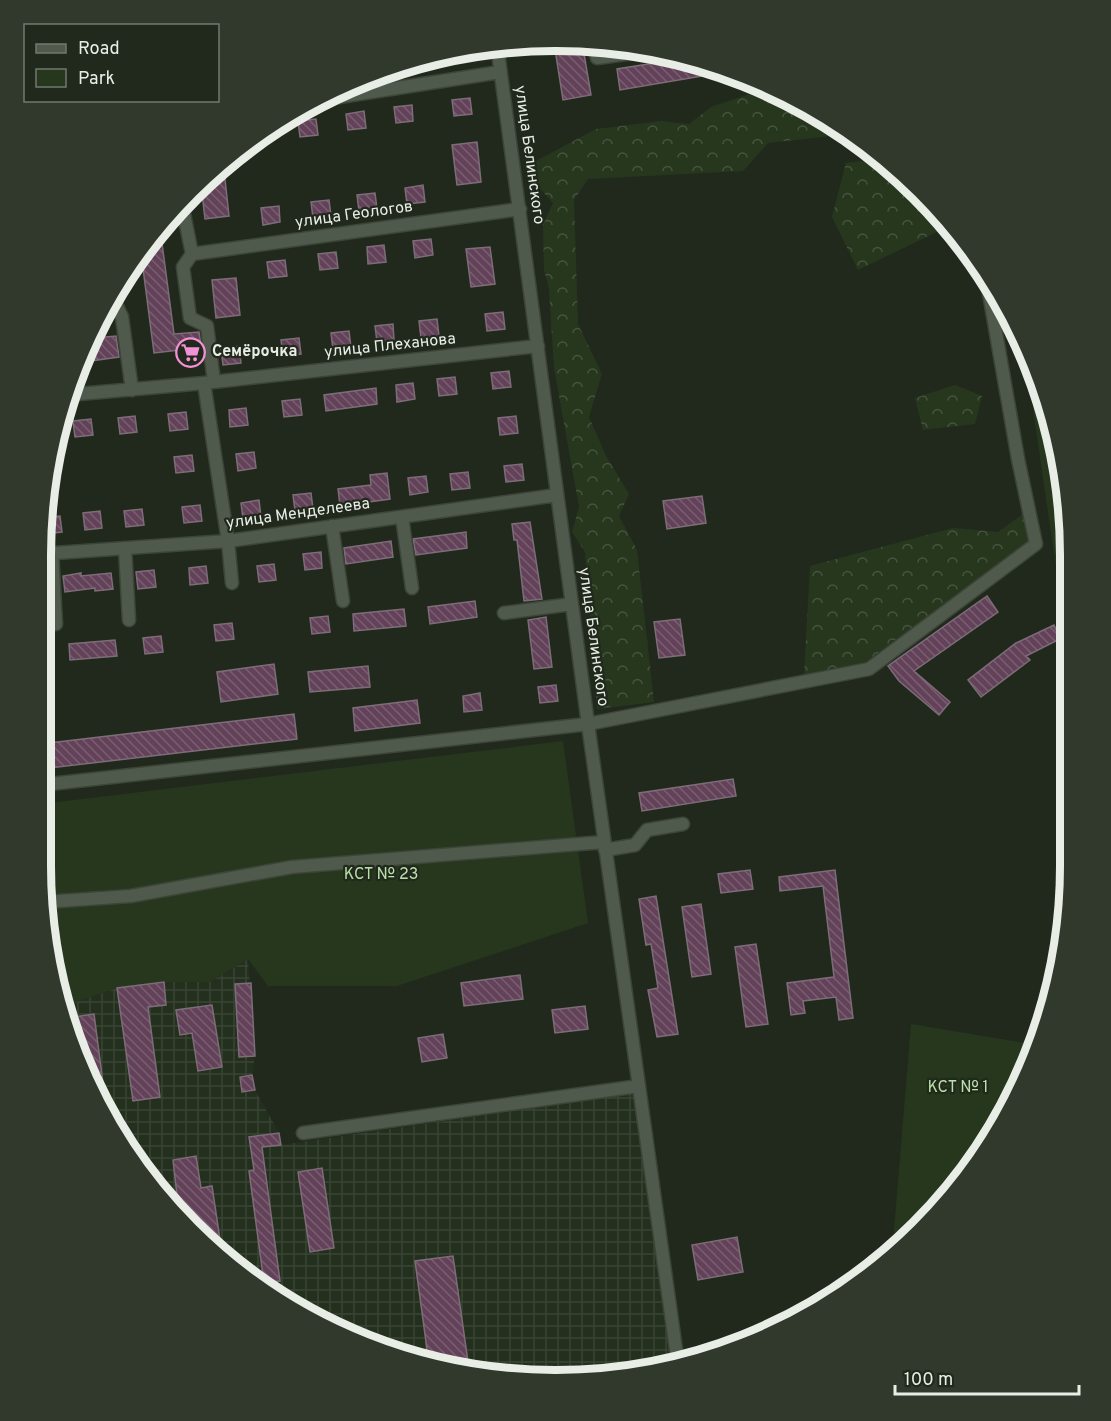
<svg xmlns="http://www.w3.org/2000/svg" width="1111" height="1421" font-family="Overpass,sans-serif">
<defs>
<pattern id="industrial-grid" width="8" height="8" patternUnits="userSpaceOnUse" patternTransform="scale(1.5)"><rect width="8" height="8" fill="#24301e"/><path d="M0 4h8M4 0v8" fill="none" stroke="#394434"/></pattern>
<pattern id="forest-crowns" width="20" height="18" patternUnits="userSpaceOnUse" patternTransform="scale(1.5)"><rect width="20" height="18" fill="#26371e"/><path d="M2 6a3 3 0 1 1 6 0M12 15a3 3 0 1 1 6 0" fill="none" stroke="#46543f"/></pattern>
<pattern id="building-back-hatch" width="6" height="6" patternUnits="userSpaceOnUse" patternTransform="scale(1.5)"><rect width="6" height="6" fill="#634259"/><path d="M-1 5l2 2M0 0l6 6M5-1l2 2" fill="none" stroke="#795e71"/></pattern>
</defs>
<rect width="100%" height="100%" fill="#21291d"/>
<path fill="url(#industrial-grid)" d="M248,959L255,1056L252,1075L255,1090L279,1133L281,1145L636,1093L673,1365L556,1380L423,1363L298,1312L192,1230L110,1123L64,1013L73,1003L117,988L164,982H210Z"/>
<path fill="#26371e" d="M1024,347L1043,390L1069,521L1070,575L1057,574Z
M563,741L588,923L397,986H268L248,959L210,982H164L117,988L73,1003L64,1013L58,999L41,866V804Z
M911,1024L1037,1045L1031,1062L984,1152L892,1255Z"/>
<path fill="url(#forest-crowns)" d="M768,88L783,93L848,134L768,143L743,171L588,179L574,200L578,324L602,374L589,417L606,456L629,494L619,516L637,550L654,702L597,709L585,552L572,532L579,507L554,368L549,289L544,270L543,225L553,203L535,183L536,161L596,129L661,121L689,124L711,107Z
M881,158L942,216L948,223L947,227L858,270L832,217L846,163Z
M955,385L982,396L975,424L923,430L915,398Z
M1024,513L1030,542L864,663L804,676L810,566L953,528L998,532Z"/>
<path fill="url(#building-back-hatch)" stroke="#7d6d78" stroke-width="1.5" d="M582,42L591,95L563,100L554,43Z
M687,58L726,72L620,90L617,69Z
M470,98L472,114L454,116L452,100Z
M412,105L413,121L396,123L394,107Z
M364,111L366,128L348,130L346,114Z
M316,119L318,135L300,137L298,121Z
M477,142L481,182L457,185L452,145Z
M225,179L229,216L205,219L201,184L204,181Z
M423,185L425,202L407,204L405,188Z
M375,193L377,209L359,211L357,195Z
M329,200L331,216L313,218L311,202Z
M279,206L280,222L263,225L261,208Z
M160,228L174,334L199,332L202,353L181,356L180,350L154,353L141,253L147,242Z
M431,239L433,255L415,258L413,241Z
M384,245L386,262L368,264L367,247Z
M490,247L495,284L471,287L466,249Z
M336,252L338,268L320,270L318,254Z
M285,260L287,276L269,278L267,262Z
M236,278L240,315L216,318L212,280Z
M503,312L505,329L487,331L485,314Z
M437,319L439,336L421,338L419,321Z
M393,324L394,340L377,342L375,326Z
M349,331L351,348L333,350L331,333Z
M116,336L119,357L83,362L95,338Z
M299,338L301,354L283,356L281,340Z
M239,346L241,363L223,365L221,349Z
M509,371L511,387L493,389L491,373Z
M455,377L457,394L439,396L437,379Z
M413,383L415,399L397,402L396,385Z
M376,388L377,404L326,411L324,395Z
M300,399L302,415L284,417L282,401Z
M246,408L248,425L230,427L229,410Z
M186,412L188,429L170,431L168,414Z
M135,416L137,432L120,434L118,418Z
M516,416L518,433L500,435L498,418Z
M91,419L93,435L75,437L73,421Z
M254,452L256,468L238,471L236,454Z
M192,455L194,471L176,473L174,457Z
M522,464L524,480L506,482L504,466Z
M468,472L470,488L452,490L450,474Z
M387,473L390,499L340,506L338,489L371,485L370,475Z
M426,476L428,492L410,495L408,478Z
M311,493L313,509L295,511L293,495Z
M702,496L706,523L667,529L663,501Z
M259,500L261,517L243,519L241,503Z
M200,505L202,521L184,523L182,507Z
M142,509L144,525L126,527L124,511Z
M100,511L102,528L85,530L83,513Z
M60,516L62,532L44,534L42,518Z
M530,522L542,599L524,601L517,540H514L512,524Z
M466,532L467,548L416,555L413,539Z
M391,541L393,557L346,564L344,548Z
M321,552L322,568L305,570L303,554Z
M274,564L276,580L259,582L257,566Z
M206,566L208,583L190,585L189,568Z
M154,570L156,587L138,589L136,572Z
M81,573V576L111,573L113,589L95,591V588L65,592L63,576Z
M987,596L998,612L914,671L950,702L939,715L899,681L888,666Z
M475,601L477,617L430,624L428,607Z
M404,609L406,626L354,631L353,614Z
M328,616L330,632L312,634L310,618Z
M546,617L552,667L534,669L528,620Z
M680,619L685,655L659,658L654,622Z
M232,623L234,639L216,641L214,625Z
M1054,625L1060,639L1026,656L1030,660L981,697L968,680L1016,643Z
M161,636L163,652L145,654L143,638Z
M115,640L117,656L70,660L69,644Z
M274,664L278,694L221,702L217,672Z
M368,666L370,687L310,692L308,672Z
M556,685L558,701L540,703L538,687Z
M480,693L482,710L464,712L463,696Z
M417,700L420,723L355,731L353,708Z
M294,714L297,739L41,769V744Z
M733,779L736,796L642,811L639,793Z
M750,870L753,889L721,893L718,874Z
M835,870L853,1018L839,1020L836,997L803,1001L805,1013L791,1015L787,983L834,977L823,886L780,891L779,877Z
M656,896L678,1034L657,1037L648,990L658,988L651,944L646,945L639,899Z
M701,904L711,974L692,977L682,907Z
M756,944L768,1024L746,1027L735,947Z
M520,975L523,999L464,1006L461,983Z
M164,982L166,1005L148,1007L160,1097L133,1101L117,988Z
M251,983L255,1056L239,1057L235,984Z
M212,1005L222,1067L198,1071L192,1033L180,1035L176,1010Z
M585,1006L588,1029L555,1033L552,1010Z
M94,1014L106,1106H103L66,1018Z
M443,1034L447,1058L422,1062L418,1038Z
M252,1075L255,1090L242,1092L240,1077Z
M279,1133L281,1145L262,1147L280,1281L264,1283L249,1171L254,1170L249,1137Z
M196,1156L201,1188L212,1186L222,1253L192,1230L179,1213L173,1160Z
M322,1168L334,1248L310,1252L298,1172Z
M737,1237L743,1272L698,1280L692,1245Z
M453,1256L469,1369L429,1364L415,1261Z"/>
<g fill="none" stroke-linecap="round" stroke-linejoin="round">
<defs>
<path id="minor" d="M594,42L597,58L647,51
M497,45L588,724L678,1364
M320,100L500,72
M182,204L192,254L183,267L190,318L207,326L214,382
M192,254L520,209
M115,302L122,317L132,390
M204,383L228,541L232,583
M67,395L204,383L538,346
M402,517L412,588
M332,526L343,601
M125,548L129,620
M52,553L56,624
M41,554L228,541L557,495
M504,613L572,604
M41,785L588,724L869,669L1036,544L1018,459L986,276
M605,850L635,845L647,830L683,824
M45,902L131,896L292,867L604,842
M303,1133L639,1086"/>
</defs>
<use href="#minor" stroke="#3d4539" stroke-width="15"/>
<use href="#minor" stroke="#505a4c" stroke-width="12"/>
</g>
<defs>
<symbol id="supermarket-ring" viewBox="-11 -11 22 22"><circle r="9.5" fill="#21291d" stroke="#f391d6" stroke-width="1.5"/><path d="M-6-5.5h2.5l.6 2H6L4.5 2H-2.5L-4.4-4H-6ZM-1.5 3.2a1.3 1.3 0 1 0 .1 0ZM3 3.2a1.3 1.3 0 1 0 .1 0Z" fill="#f391d6"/></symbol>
</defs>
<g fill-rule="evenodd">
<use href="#supermarket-ring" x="174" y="336" width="33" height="33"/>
</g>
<g text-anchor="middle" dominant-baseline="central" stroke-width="4.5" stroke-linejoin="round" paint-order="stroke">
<g font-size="16" fill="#e8eee6" stroke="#21291d">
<text transform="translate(529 155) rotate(82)">улица Белинского</text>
<text transform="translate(354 215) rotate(-8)">улица Геологов</text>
<text transform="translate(390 346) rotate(-6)">улица Плеханова</text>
<text transform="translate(298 514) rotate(-8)">улица Менделеева</text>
<text transform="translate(593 637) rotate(82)">улица Белинского</text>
</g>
<g font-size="16" font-weight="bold" fill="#e8eee6" stroke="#21291d" text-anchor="start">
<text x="212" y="352">Семёрочка</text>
</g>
<g font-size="16" fill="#bae1a9" stroke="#21291d">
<text x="381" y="875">КСТ № 23</text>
<text x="958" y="1088">КСТ № 1</text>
</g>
</g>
<path d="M0 0H1111V1421H0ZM555 51H556A504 504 0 0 1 1060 555V866A504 504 0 0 1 556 1370H555A504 504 0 0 1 51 866V555A504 504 0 0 1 555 51Z" fill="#31392d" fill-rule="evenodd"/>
<path fill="none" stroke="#e8eee6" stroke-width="8" d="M555 51H556A504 504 0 0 1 1060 555V866A504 504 0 0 1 556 1370H555A504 504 0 0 1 51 866V555A504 504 0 0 1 555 51Z"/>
<rect x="24" y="24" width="195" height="78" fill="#21291d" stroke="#71786d" stroke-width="1.5"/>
<rect x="36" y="44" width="30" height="9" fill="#505a4c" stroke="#71786d" stroke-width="1.5"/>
<text x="78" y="54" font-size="18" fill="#e8eee6">Road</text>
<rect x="36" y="69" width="30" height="18" fill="#26371e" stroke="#71786d" stroke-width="1.5"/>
<text x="78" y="84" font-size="18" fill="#e8eee6">Park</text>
<path d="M895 1385v9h184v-9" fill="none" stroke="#e8eee6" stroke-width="3"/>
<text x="904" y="1385" font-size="18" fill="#e8eee6" stroke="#21291d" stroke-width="4.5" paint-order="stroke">100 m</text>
</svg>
